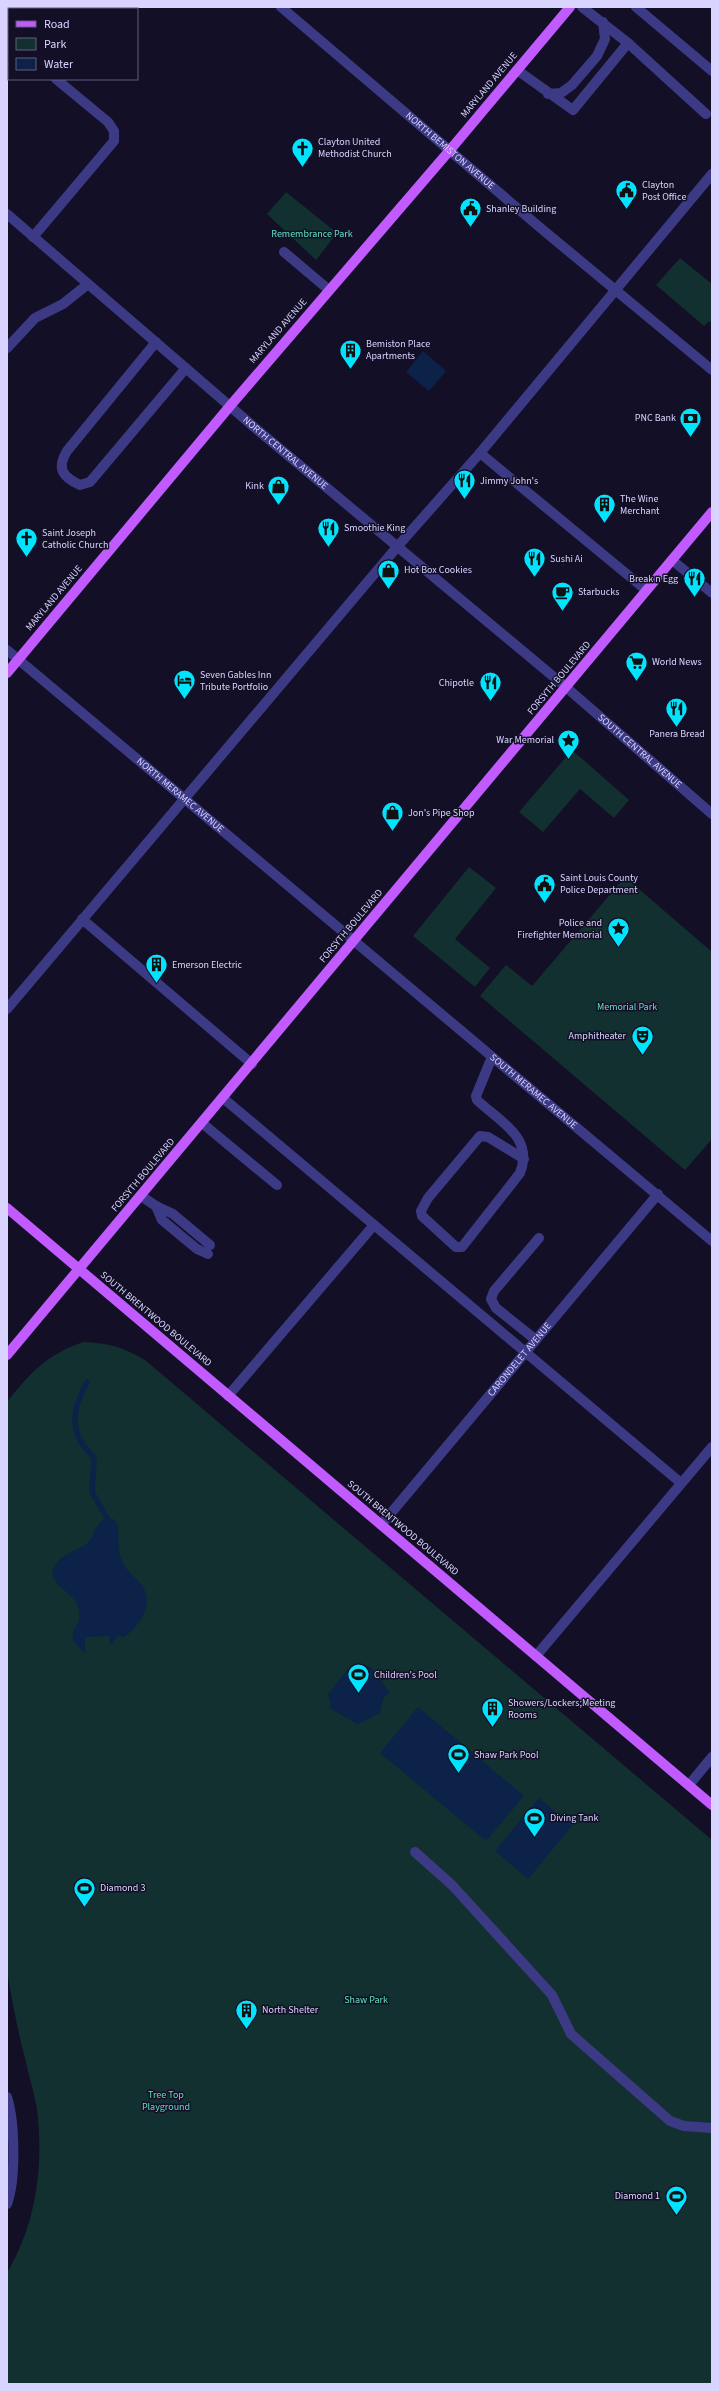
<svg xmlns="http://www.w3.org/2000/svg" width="719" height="2391" font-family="'Source Sans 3',sans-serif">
<rect width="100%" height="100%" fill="#130f26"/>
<path fill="#12302f" d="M286,192L337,233L316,260L267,214Z
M680,258L712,284V323L709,321L704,326L656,285Z
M572,750L629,800L614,818L580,789L543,832L519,812Z
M469,867L496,888L455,939L490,968L475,987L413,936Z
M625,877L712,952V1139L685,1170L480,996L506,965L532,986Z
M83,1342C109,1343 122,1347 145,1360L712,1840V2384H7V2273C36,2224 44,2166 37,2110C35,2094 29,2078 26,2062C18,2032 12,2002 7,1970V1402C32,1371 45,1356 83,1342Z"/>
<path fill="#0c2248" d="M423,351L446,371L429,391L406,372Z
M107,1518L113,1519L118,1524C119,1538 117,1550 123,1563C128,1573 137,1578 143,1587C154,1607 139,1625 125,1637L117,1636L112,1644L109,1642V1636L85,1637V1653C57,1629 86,1630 78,1607C73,1591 56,1590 52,1573C56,1555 73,1553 86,1544C95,1539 94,1522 107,1518Z
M359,1664L371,1667L389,1692L383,1699L380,1713C373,1716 363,1723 357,1724L331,1709L328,1694L347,1670Z
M418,1707L524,1796L486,1841L380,1753Z
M539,1798L572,1826L528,1879L495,1851Z"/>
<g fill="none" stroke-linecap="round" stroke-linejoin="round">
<path stroke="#0c2248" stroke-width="5.5" d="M87,1382C77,1401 69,1422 81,1442C85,1448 91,1453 94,1459L92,1492L107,1518"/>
<g stroke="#3d3a85" stroke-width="10">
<path id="s1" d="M281,7L543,230L712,370"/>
<path d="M582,7L628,43L706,114"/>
<path d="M636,7L712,71"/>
<path d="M7,38L9,40"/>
<path d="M517,70L573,110L628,43"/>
<path d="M548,94L561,93L572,85L597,56L605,39L603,22"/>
<path id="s2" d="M7,214L254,427L567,688L712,814"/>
<path d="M33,237L114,141V131L108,122L56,79"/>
<path d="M284,252L329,290"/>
<path d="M156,342L67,451C56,469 63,477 80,485L90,482L186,368"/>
<path d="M7,348L35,318L63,304L88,284"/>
<path d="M480,453L646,590"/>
<path d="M672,560L712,593"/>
<path id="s3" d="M7,650L712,1241"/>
<path d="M82,919L252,1064"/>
<path d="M7,1009L397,547L480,453L712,174"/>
<path d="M492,1057L476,1096L477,1100C500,1122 534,1137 520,1173L462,1247H456L422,1216L421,1211L428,1198L480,1136L488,1137L524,1159"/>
<path d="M223,1098L681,1483"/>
<path d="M202,1123L277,1185"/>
<path d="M141,1196L156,1206L162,1220L197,1249L208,1254"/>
<path d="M156,1206L173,1214L210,1245"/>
<path d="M536,1340L496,1308L491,1299L494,1291L539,1238"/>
<path d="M228,1396L374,1225"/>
<path id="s4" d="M381,1525L658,1194"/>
<path d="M536,1656L712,1447"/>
<path d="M689,1785L712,1757"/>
<path d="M415,1852L452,1885L552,1995L571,2034L670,2121L684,2126L712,2128"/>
<path d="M7,2097C15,2122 16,2180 7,2204"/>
</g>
<path stroke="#c25bff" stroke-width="10" d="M7,673L230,406L450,150L570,7
M7,1208L712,1805
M7,1355L712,512"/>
</g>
<defs>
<symbol id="church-pin" viewBox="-11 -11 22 30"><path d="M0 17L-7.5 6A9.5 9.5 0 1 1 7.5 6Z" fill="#00e5ff" stroke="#130f26"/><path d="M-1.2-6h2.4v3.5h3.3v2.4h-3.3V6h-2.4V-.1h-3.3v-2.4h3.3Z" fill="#111"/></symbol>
<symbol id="civic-pin" viewBox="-11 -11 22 30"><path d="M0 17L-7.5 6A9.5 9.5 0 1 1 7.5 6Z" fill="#00e5ff" stroke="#130f26"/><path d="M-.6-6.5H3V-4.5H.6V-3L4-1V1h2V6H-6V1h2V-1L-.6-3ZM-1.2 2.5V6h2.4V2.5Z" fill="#111"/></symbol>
<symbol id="building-pin" viewBox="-11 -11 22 30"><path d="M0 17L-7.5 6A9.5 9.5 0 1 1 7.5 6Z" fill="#00e5ff" stroke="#130f26"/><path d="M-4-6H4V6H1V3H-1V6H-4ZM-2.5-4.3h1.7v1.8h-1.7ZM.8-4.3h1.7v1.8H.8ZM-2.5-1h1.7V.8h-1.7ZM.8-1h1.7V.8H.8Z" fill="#111"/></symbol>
<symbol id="bank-pin" viewBox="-11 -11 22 30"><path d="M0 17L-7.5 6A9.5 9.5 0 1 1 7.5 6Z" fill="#00e5ff" stroke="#130f26"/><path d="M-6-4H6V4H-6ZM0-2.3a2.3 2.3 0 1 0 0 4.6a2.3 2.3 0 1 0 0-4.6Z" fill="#111"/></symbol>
<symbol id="restaurant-pin" viewBox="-11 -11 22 30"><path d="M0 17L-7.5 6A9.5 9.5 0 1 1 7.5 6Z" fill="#00e5ff" stroke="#130f26"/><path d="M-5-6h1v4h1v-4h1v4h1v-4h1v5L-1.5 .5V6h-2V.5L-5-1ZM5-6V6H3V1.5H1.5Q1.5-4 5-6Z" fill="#111"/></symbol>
<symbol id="shop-pin" viewBox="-11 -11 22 30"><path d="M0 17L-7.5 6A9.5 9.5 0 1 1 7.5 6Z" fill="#00e5ff" stroke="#130f26"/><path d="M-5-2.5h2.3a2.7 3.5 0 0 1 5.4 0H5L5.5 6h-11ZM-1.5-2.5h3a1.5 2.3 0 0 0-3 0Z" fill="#111"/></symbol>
<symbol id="cafe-pin" viewBox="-11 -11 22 30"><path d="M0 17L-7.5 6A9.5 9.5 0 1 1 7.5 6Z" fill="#00e5ff" stroke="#130f26"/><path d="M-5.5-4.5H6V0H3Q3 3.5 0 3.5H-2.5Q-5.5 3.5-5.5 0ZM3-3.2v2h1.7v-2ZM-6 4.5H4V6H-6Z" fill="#111"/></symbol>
<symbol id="supermarket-pin" viewBox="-11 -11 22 30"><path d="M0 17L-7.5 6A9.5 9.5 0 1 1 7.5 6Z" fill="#00e5ff" stroke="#130f26"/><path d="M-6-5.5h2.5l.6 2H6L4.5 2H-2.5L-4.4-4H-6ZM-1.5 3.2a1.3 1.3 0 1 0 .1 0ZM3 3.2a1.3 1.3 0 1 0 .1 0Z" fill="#111"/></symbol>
<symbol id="hotel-pin" viewBox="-11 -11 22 30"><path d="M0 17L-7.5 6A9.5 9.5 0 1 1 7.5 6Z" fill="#00e5ff" stroke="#130f26"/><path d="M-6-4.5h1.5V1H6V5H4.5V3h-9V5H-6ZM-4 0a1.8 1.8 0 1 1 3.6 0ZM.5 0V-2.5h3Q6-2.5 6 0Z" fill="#111"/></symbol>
<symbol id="sight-pin" viewBox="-11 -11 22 30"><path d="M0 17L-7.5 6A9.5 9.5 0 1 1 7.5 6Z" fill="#00e5ff" stroke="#130f26"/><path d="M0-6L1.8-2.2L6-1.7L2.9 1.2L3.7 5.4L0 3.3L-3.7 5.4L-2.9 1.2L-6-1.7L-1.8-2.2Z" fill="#111"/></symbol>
<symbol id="theatre-pin" viewBox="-11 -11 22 30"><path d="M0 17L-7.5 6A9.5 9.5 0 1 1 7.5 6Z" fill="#00e5ff" stroke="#130f26"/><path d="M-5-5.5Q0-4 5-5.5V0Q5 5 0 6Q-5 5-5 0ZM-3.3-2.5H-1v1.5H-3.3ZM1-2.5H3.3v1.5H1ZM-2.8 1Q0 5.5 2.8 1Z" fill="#111"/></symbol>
<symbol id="stadium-pin" viewBox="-11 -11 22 30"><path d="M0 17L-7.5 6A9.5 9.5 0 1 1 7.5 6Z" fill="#00e5ff" stroke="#130f26"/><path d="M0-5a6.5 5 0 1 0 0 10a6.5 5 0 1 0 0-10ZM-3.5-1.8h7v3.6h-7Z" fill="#111"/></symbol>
</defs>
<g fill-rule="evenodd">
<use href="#church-pin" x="290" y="136" width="25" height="34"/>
<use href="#civic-pin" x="614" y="178" width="25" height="34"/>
<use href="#civic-pin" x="458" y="196" width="25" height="34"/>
<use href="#building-pin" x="338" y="338" width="25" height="34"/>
<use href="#bank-pin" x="678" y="406" width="25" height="34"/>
<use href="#restaurant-pin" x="452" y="468" width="25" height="34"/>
<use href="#shop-pin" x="266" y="474" width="25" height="34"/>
<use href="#building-pin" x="592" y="492" width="25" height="34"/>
<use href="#restaurant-pin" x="316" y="516" width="25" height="34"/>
<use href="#church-pin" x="14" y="526" width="25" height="34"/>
<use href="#restaurant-pin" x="522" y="546" width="25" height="34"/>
<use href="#shop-pin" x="376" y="558" width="25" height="34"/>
<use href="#restaurant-pin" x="682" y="566" width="25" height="34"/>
<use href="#cafe-pin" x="550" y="580" width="25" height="34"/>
<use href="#supermarket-pin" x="624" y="650" width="25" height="34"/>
<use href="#hotel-pin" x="172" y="668" width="25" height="34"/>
<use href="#restaurant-pin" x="478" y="670" width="25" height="34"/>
<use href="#restaurant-pin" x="664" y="696" width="25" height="34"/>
<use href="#sight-pin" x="556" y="728" width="25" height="34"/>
<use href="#shop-pin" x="380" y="800" width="25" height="34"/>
<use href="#civic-pin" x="532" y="872" width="25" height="34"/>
<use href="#sight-pin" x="606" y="916" width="25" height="34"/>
<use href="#building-pin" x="144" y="952" width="25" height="34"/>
<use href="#theatre-pin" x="630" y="1024" width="25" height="34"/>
<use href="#stadium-pin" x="346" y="1662" width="25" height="34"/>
<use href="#building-pin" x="480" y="1696" width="25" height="34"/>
<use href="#stadium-pin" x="446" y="1742" width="25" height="34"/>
<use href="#stadium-pin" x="522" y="1806" width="25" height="34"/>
<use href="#stadium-pin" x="72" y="1876" width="25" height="34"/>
<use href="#building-pin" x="234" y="1998" width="25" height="34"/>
<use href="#stadium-pin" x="664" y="2184" width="25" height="34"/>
</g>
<g text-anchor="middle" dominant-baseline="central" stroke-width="3" stroke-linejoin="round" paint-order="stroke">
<g font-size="10" fill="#d9d4ff" stroke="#130f26">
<text transform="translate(489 85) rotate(-50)">MARYLAND AVENUE</text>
<text stroke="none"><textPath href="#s1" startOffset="222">NORTH BEMISTON AVENUE</textPath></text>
<text transform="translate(278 331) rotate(-49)">MARYLAND AVENUE</text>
<text stroke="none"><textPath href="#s2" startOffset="367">NORTH CENTRAL AVENUE</textPath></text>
<text transform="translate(54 598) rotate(-50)">MARYLAND AVENUE</text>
<text transform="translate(559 678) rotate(-50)">FORSYTH BOULEVARD</text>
<text stroke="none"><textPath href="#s2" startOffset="830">SOUTH CENTRAL AVENUE</textPath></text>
<text stroke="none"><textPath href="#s3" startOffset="226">NORTH MERAMEC AVENUE</textPath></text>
<text transform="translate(351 926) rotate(-50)">FORSYTH BOULEVARD</text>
<text stroke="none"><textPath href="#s3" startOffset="687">SOUTH MERAMEC AVENUE</textPath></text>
<text transform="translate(143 1175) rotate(-50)">FORSYTH BOULEVARD</text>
<text transform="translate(156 1319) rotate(40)">SOUTH BRENTWOOD BOULEVARD</text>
<text stroke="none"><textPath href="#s4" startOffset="216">CARONDELET AVENUE</textPath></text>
<text transform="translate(403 1528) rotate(40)">SOUTH BRENTWOOD BOULEVARD</text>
</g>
<g font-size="10" fill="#d9d4ff" stroke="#130f26" text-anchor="start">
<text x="318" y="142">Clayton United<tspan x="318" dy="12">Methodist Church</tspan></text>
<text x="642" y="185">Clayton<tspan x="642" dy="12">Post Office</tspan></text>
<text x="486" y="209">Shanley Building</text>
<text x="366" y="344">Bemiston Place<tspan x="366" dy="12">Apartments</tspan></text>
<text x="676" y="418" text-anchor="end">PNC Bank</text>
<text x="480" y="481">Jimmy John's</text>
<text x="264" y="486" text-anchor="end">Kink</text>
<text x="620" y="499">The Wine<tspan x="620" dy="12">Merchant</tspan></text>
<text x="344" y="528">Smoothie King</text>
<text x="42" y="533">Saint Joseph<tspan x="42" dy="12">Catholic Church</tspan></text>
<text x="550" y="559">Sushi Ai</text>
<text x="404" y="570">Hot Box Cookies</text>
<text x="678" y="579" text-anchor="end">Break n Egg</text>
<text x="578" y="592">Starbucks</text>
<text x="652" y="662">World News</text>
<text x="200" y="675">Seven Gables Inn<tspan x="200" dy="12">Tribute Portfolio</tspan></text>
<text x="474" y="683" text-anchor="end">Chipotle</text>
<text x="677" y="734" text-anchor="middle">Panera Bread</text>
<text x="554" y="740" text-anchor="end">War Memorial</text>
<text x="408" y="813">Jon's Pipe Shop</text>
<text x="560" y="878">Saint Louis County<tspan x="560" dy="12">Police Department</tspan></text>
<text x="602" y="923" text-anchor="end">Police and<tspan x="602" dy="12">Firefighter Memorial</tspan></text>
<text x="172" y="965">Emerson Electric</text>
<text x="626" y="1036" text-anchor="end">Amphitheater</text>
<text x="374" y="1675">Children's Pool</text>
<text x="508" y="1703">Showers/Lockers;Meeting<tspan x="508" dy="12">Rooms</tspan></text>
<text x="474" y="1755">Shaw Park Pool</text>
<text x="550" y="1818">Diving Tank</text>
<text x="100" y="1888">Diamond 3</text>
<text x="262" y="2010">North Shelter</text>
<text x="660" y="2196" text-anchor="end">Diamond 1</text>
</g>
<g font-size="10" fill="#5fe0c0" stroke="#130f26">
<text x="312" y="234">Remembrance Park</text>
<text x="627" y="1007">Memorial Park</text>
<text x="366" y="2000">Shaw Park</text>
<text x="166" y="2095">Tree Top<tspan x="166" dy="12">Playground</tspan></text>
</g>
</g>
<rect width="719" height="2391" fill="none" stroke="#d9d4ff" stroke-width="16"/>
<rect x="8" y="8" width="130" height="72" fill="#130f26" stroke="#625e7d"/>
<rect x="16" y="21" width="20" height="6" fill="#c25bff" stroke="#625e7d"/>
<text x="44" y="28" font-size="12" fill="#d9d4ff">Road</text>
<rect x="16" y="38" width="20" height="12" fill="#12302f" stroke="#625e7d"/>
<text x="44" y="48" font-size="12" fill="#d9d4ff">Park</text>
<rect x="16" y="58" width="20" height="12" fill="#0c2248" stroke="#625e7d"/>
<text x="44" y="68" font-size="12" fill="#d9d4ff">Water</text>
</svg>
